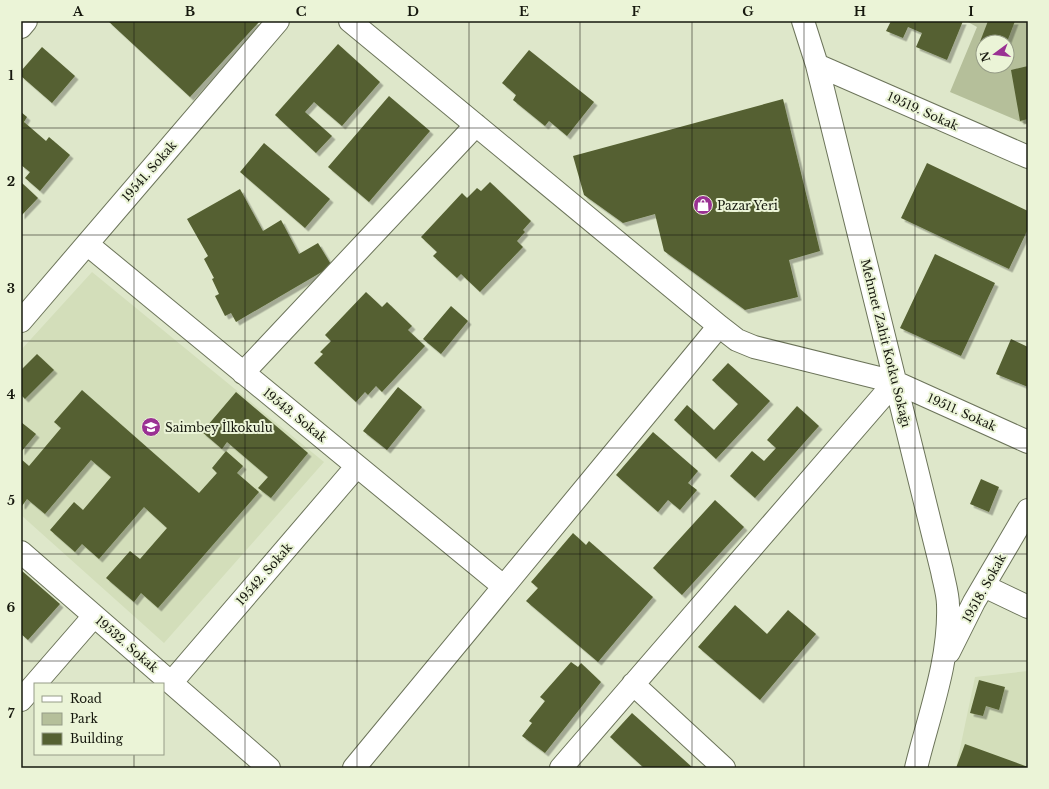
<svg xmlns="http://www.w3.org/2000/svg" width="1049" height="789" font-family="'Libre Baskerville',serif">
<defs>
<filter id="shadow"><feDropShadow dx="3.5" dy="3.5" stdDeviation="0" flood-color="#0004"/></filter>
</defs>
<rect width="100%" height="100%" fill="#dee7ca"/>
<path fill="#d3deba" d="M92,272L324,462L164,643L21,515V350Z
M1028,671V768H956L975,677Z"/>
<path fill="#b5bf9a" fill-rule="evenodd" d="M966,21H1028V125L950,92L977,27ZM983,42H1007V66H983Z"/>
<path fill="#556131" filter="url(#shadow)" d="M108,21H260L190,97Z
M891,21H963L947,60L916,47L922,33L908,27L903,38L886,31Z
M988,21H1015L1007,42H983V55L976,52Z
M338,44L380,82L342,126L314,102L305,112L332,136L316,153L275,115Z
M42,47L75,76L52,103L21,76V71Z
M529,50L594,102L567,136L549,121L545,126L513,100L516,95L502,83Z
M1028,66V119L1020,121L1011,70Z
M389,96L430,131L369,202L328,167Z
M783,99L820,251L789,260L798,297L745,310L664,251L655,214L623,223L584,195L573,156Z
M21,112L27,117L24,122L46,141L49,137L70,155L40,191L25,178L30,172L21,165Z
M264,143L330,199L305,228L240,172Z
M927,163L1028,211V229L1009,269L901,218Z
M21,182L38,198L21,216Z
M490,182L531,221L523,230L525,232L517,241L523,247L480,292L461,274L457,278L433,256L437,252L421,237L462,193L467,198L477,188L481,191Z
M240,189L263,231L281,220L299,254L318,243L332,266L236,322L231,313L225,316L215,296L219,294L212,279L214,278L204,259L208,256L187,219Z
M935,254L995,283L961,356L900,328Z
M366,292L382,307L387,302L412,326L408,330L425,346L382,392L376,386L368,395L365,392L356,402L314,363L323,354L320,352L331,341L325,335Z
M451,306L468,321L441,354L423,339Z
M1011,339L1028,347V387L996,374Z
M37,354L54,370L25,399L21,395V370Z
M728,363L770,401L716,459L674,420L687,405L714,430L738,404L712,380Z
M398,387L422,407L387,450L363,431Z
M82,390L199,493L217,473L212,468L226,451L243,466L237,473L259,492L158,608L141,593L134,602L106,578L130,551L140,559L167,528L144,507L99,559L82,544L75,552L50,530L74,502L83,510L111,477L91,460L45,514L27,499L22,506L21,505V459L29,466L61,428L54,422Z
M236,392L308,453L271,498L258,488L268,477L227,442L222,449L202,432Z
M797,406L819,426L755,498L730,476L752,451L764,461L776,448L767,440Z
M21,422L36,434L21,452Z
M653,432L698,471L688,483L697,490L680,510L668,500L658,512L616,475Z
M981,479L999,487L989,512L970,504Z
M715,500L744,527L682,595L653,568Z
M573,533L586,545L589,541L653,597L598,662L526,601L538,588L531,582Z
M21,570L60,604L28,640L21,634Z
M735,605L767,634L788,610L816,634L760,700L698,647Z
M571,662L578,667L581,663L601,682L545,753L522,736L532,723L529,721L545,701L540,697Z
M979,680L1005,687L999,710L986,706L983,716L970,713Z
M632,713L693,768H644L610,737Z
M965,744L1028,767V768H956Z"/>
<g fill="none" stroke-linecap="round" stroke-linejoin="round">
<defs>
<path id="minor" d="M350,21L719,326
M803,21L817,65L942,571C944,582 948,594 948,605C950,660 929,715 916,768
M21,27L26,21
M817,65L1028,157
M87,244L503,586
M21,321L278,21
M243,373L476,125
M21,552L269,768
M984,586L1028,607
M949,652L974,602L1028,510
M171,683L357,466
M633,684L724,768
M21,700L94,616
M354,768L719,326L737,340L754,347L895,382L1028,442
M561,768L895,382"/>
</defs>
<use href="#minor" stroke="#6c745a" stroke-width="24"/>
<use href="#minor" stroke="#fff" stroke-width="22"/>
</g>
<path fill="none" stroke="#16180e" stroke-width="1" stroke-opacity="0.55" d="M134,21V684M245,21V768M357,21V768M469,21V768M580,21V768M692,21V768M804,21V768M915,21V768M21,128H1028M21,235H1028M21,341H1028M21,448H1028M21,554H1028M21,661H1028M134,754V768"/>
<defs>
<symbol id="shop-disc" viewBox="-11 -11 22 22"><circle r="9.5" fill="#9a3193" stroke="#ebf4d7"/><path d="M-5-2.5h2.3a2.7 3.5 0 0 1 5.4 0H5L5.5 6h-11ZM-1.5-2.5h3a1.5 2.3 0 0 0-3 0Z" fill="#fff"/></symbol>
<symbol id="school-disc" viewBox="-11 -11 22 22"><circle r="9.5" fill="#9a3193" stroke="#ebf4d7"/><path d="M0-5L7-2L0 1L-7-2ZM-4 1L0 2.5L4 1V4Q0 6-4 4Z" fill="#fff"/></symbol>
</defs>
<g fill-rule="evenodd">
<use href="#shop-disc" x="692" y="194" width="22" height="22"/>
<use href="#school-disc" x="140" y="416" width="22" height="22"/>
</g>
<g text-anchor="middle" dominant-baseline="central" stroke-width="4" stroke-linejoin="round" paint-order="stroke">
<g font-size="12" fill="#16180e" stroke="#ebf4d7">
<text transform="translate(923 111) rotate(24)">19519. Sokak</text>
<text transform="translate(149 171) rotate(-49)">19541. Sokak</text>
<text transform="translate(886 343) rotate(76)">Mehmet Zahit Kotku Sokağı</text>
<text transform="translate(962 412) rotate(24)">19511. Sokak</text>
<text transform="translate(295 415) rotate(39)">19543. Sokak</text>
<text transform="translate(264 574) rotate(-49)">19542. Sokak</text>
<text transform="translate(984 588) rotate(-61)">19518. Sokak</text>
<text transform="translate(127 644) rotate(41)">19532. Sokak</text>
</g>
<g font-size="12" fill="#16180e" stroke="#ebf4d7" text-anchor="start">
<text x="717" y="205">Pazar Yeri</text>
<text x="165" y="427">Saimbey İlkokulu</text>
</g>
</g>
<rect width="1049" height="789" fill="none" stroke="#ebf4d7" stroke-width="44"/>
<rect x="34" y="683" width="130" height="72" fill="#ebf4d7" stroke="#969c87"/>
<rect x="42" y="696" width="20" height="6" fill="#ffffff" stroke="#969c87"/>
<text x="70" y="703" font-size="12" fill="#16180e">Road</text>
<rect x="42" y="713" width="20" height="12" fill="#b5bf9a" stroke="#969c87"/>
<text x="70" y="723" font-size="12" fill="#16180e">Park</text>
<rect x="42" y="733" width="20" height="12" fill="#556131" stroke="#969c87"/>
<text x="70" y="743" font-size="12" fill="#16180e">Building</text>
<g transform="translate(995 54) rotate(255)"><circle r="19" fill="#ebf4d7" stroke="#969c87"/>
<path d="M0-3L7 15L0 10L-7 15Z" fill="#9a3193"/>
<text y="-6" font-size="11" font-weight="bold" text-anchor="middle" fill="#16180e">N</text>
</g>
<rect x="22" y="22" width="1005" height="745" fill="none" stroke="#16180e" stroke-width="1.5"/>
<g font-size="13" text-anchor="middle" font-weight="bold" fill="#16180e">
<text x="78" y="16">A</text>
<text x="190" y="16">B</text>
<text x="301" y="16">C</text>
<text x="413" y="16">D</text>
<text x="524" y="16">E</text>
<text x="636" y="16">F</text>
<text x="748" y="16">G</text>
<text x="860" y="16">H</text>
<text x="971" y="16">I</text>
<text x="11" y="80">1</text>
<text x="11" y="186">2</text>
<text x="11" y="293">3</text>
<text x="11" y="399">4</text>
<text x="11" y="505">5</text>
<text x="11" y="612">6</text>
<text x="11" y="718">7</text>
</g>
</svg>
